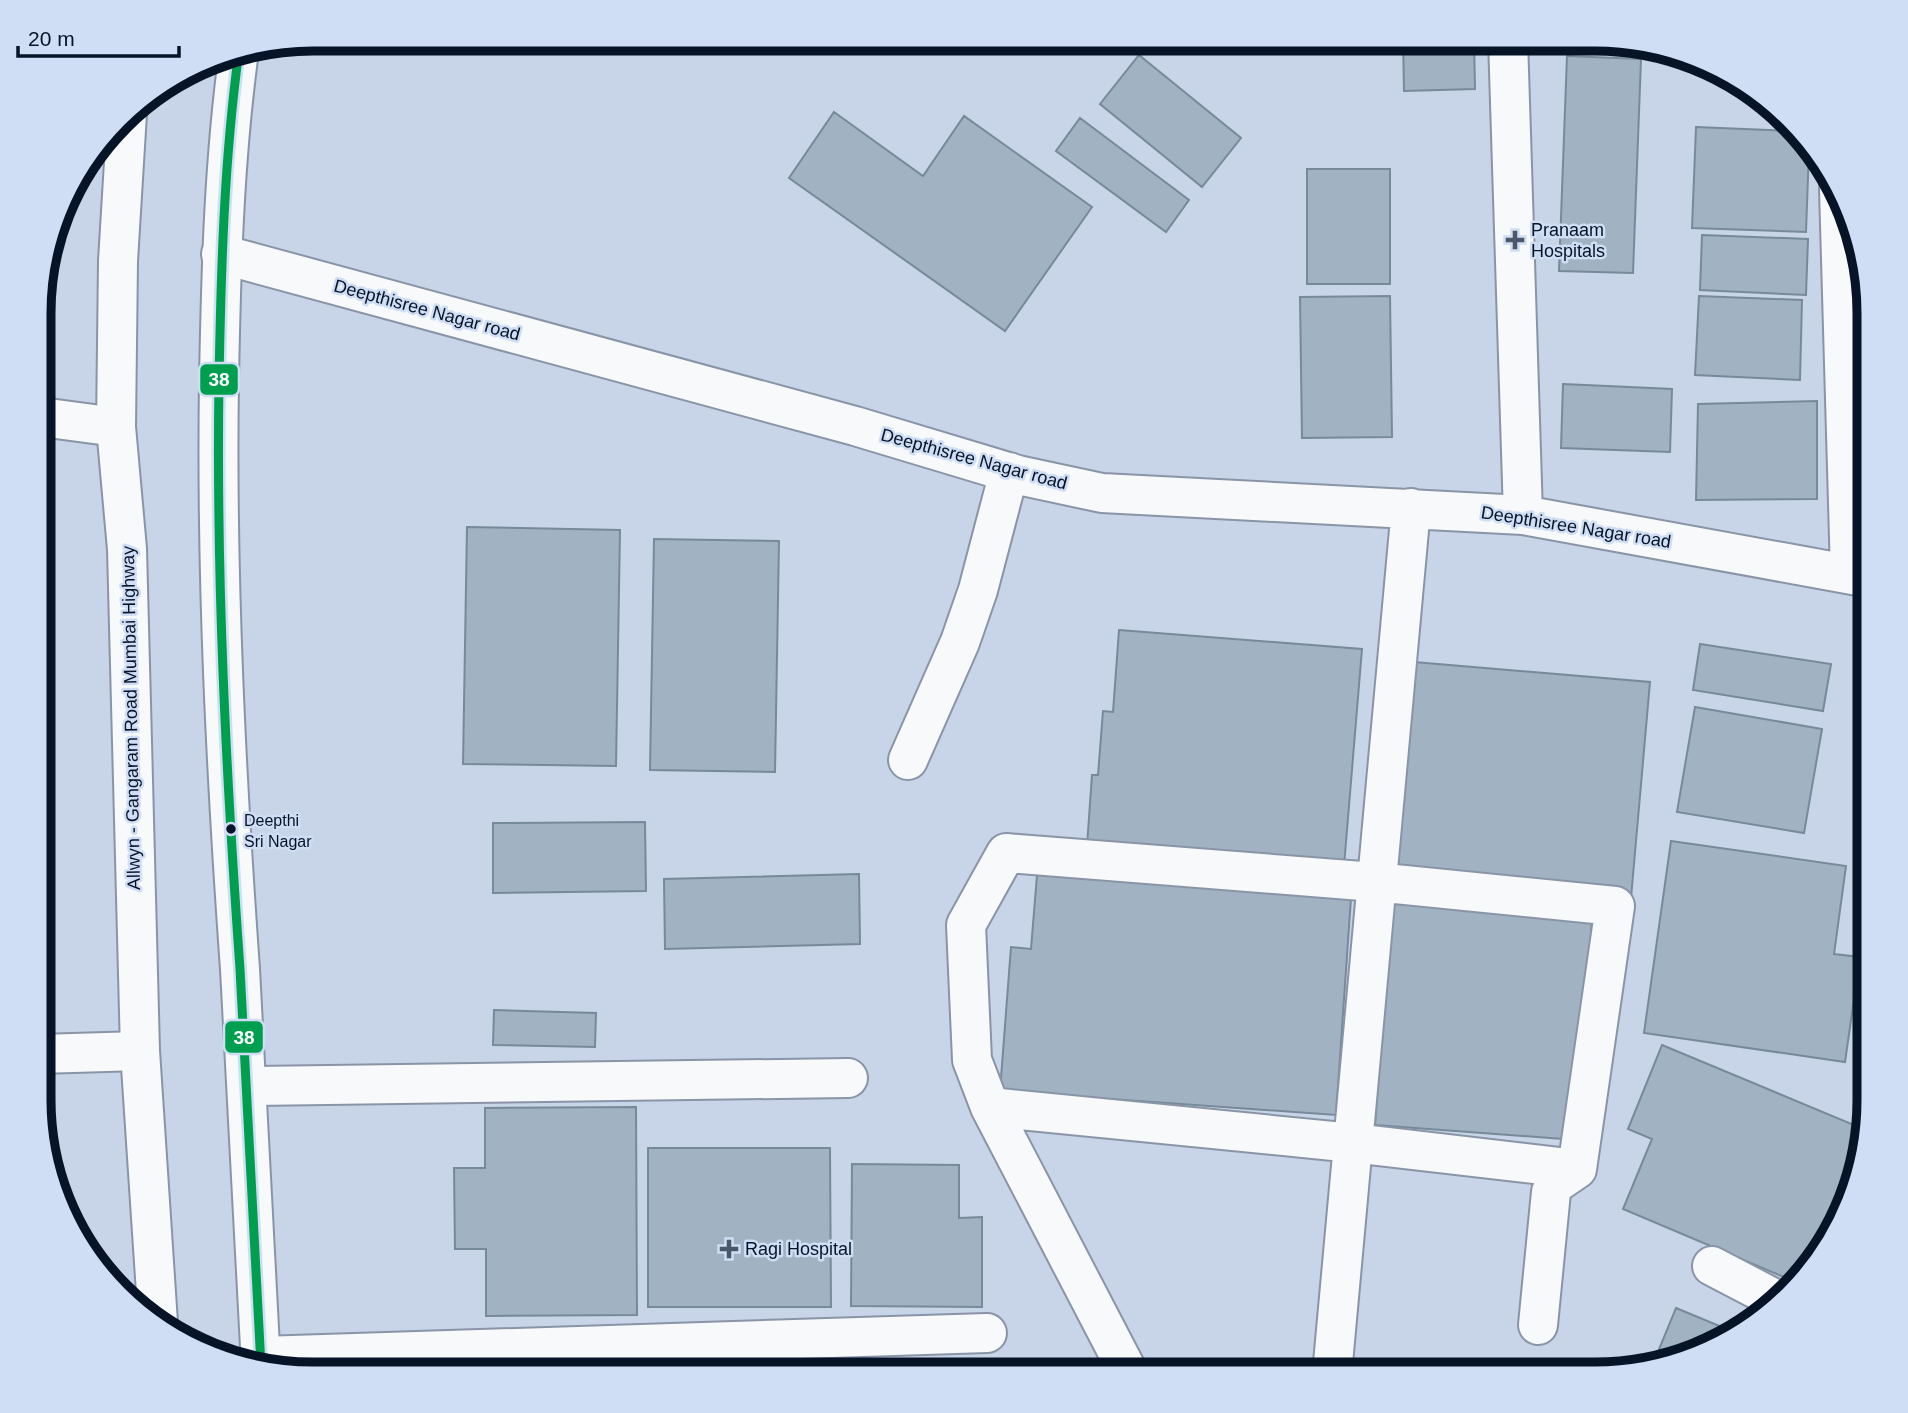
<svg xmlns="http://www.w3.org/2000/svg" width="1908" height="1413" font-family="Helvetica,sans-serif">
<rect width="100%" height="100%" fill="#c8d4e7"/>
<path fill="#a1b2c3" stroke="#778a9a" stroke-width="2" d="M1403,39H1474L1475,89L1404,91Z
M1139,55L1241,138L1202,187L1100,104Z
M1567,56L1641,59L1633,273L1559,271Z
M834,112L923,176L964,116L1092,207L1005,331L789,178Z
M1080,118L1189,200L1166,232L1056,151Z
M1696,127L1795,131L1809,150L1806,232L1692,228Z
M1307,169H1390V284H1307Z
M1702,235L1808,239L1806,295L1700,290Z
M1390,296L1392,437L1302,438L1300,297Z
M1699,296L1802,300L1800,380L1695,375Z
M1563,384L1672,389L1670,452L1561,448Z
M1817,401V499L1696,500L1698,404Z
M467,527L620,530L616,766L463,764Z
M654,539L779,541L775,772L650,770Z
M1119,630L1362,649L1344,866L1087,846L1092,775H1098L1103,711L1113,712Z
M1700,644L1831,664L1823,711L1693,690Z
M1414,662L1650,682L1631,898L1396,878Z
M1695,707L1822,729L1804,833L1677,812Z
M645,822L646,891L493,893V823Z
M1671,841L1846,866L1834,954L1860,957L1845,1062L1644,1033Z
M859,874L860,944L665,949L664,879Z
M1037,875L1351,898L1336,1115L1000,1091L1011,947L1031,949Z
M1391,903L1592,919L1576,1140L1375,1125Z
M494,1010L596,1013L595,1047L493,1045Z
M1662,1045L1866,1130L1848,1205L1798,1283L1623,1209L1652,1139L1628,1129Z
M636,1107L637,1315L486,1316V1249H455L454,1168H485V1108Z
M648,1148H830L831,1307H648Z
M852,1164L959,1165V1218L982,1217V1307L851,1306Z
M1676,1308L1734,1332L1716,1346L1655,1359Z"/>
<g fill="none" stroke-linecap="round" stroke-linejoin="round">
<defs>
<path id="minor" d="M1508,39L1523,515
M1839,189L1850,573
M221,254L855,426L1018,475L1102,493L1523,515L1869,578
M41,417L116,427
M908,760L960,642L978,590L1009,472
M39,1054L140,1051
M247,1086L848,1078
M990,1107L1353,1143L1577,1169
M1712,1266L1777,1300
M261,1356L987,1333
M1129,1374L990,1107L972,1060L966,925L1006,853L1375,882L1615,906L1577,1169L1555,1184L1551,1192L1538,1325
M1332,1374L1411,508"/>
<path id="highway" d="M239,51C224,160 221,270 219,381C216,577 226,773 240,969C248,1101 253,1234 261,1366
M127,113L118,261L116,427L127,549L140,1051L158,1323"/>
</defs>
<use href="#minor" stroke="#8995a7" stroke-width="42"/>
<use href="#highway" stroke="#8995a7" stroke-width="42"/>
<use href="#minor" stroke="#f7f9fb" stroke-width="38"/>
<use href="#highway" stroke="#f7f9fb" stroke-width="38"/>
<defs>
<path id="bus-1" d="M239,51C224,160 221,270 219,381C216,577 226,773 240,969C248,1101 253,1234 261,1366"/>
</defs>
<use href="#bus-1" stroke="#cfdef5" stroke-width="14"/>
<use href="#bus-1" stroke="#009f4f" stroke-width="9"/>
</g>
<g fill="#4b576b" stroke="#cfdef5" stroke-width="2.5">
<path d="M1511.5 229.5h7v7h7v7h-7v7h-7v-7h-7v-7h7z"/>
<path d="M725.5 1238.5h7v7h7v7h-7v7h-7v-7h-7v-7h7z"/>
</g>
<circle fill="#071428" stroke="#cfdef5" stroke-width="2.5" cx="231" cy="829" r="6"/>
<g text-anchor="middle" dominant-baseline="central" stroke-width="5" stroke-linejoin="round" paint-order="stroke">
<g font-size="16" fill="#071428" stroke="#cfdef5" text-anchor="start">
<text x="244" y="820">Deepthi<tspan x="244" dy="21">Sri Nagar</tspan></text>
</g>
<g font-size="18" fill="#071428" stroke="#cfdef5" text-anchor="start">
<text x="1531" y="230">Pranaam<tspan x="1531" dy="21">Hospitals</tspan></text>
<text x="745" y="1249">Ragi Hospital</text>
</g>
<g font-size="18" fill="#071428" stroke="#cfdef5">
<text transform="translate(427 310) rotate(15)">Deepthisree Nagar road</text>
<text transform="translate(974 459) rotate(15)">Deepthisree Nagar road</text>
<text transform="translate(1576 527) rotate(9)">Deepthisree Nagar road</text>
<text transform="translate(131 718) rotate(-91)">Allwyn - Gangaram Road Mumbai Highway</text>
</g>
</g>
<path d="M0 0H1908V1413H0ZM313 51H1595A262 262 0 0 1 1857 313V1100A262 262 0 0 1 1595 1362H313A262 262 0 0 1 51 1100V313A262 262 0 0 1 313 51Z" fill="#cfdef5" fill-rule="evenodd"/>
<path fill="none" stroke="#071428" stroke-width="9" d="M313 51H1595A262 262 0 0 1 1857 313V1100A262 262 0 0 1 1595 1362H313A262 262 0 0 1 51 1100V313A262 262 0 0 1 313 51Z"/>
<g stroke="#cfdef5" stroke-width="2.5">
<rect x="199" y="363" width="40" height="33" rx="7" fill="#009f4f"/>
<rect x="224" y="1020" width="40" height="34" rx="7" fill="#009f4f"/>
</g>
<g font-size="19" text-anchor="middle" font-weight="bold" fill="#fff">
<text x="219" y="386">38</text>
<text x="244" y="1044">38</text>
</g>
<path d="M18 46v10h161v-10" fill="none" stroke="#071428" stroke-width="3.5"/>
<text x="28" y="46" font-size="21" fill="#071428" stroke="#cfdef5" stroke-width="5" paint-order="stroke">20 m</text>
</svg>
